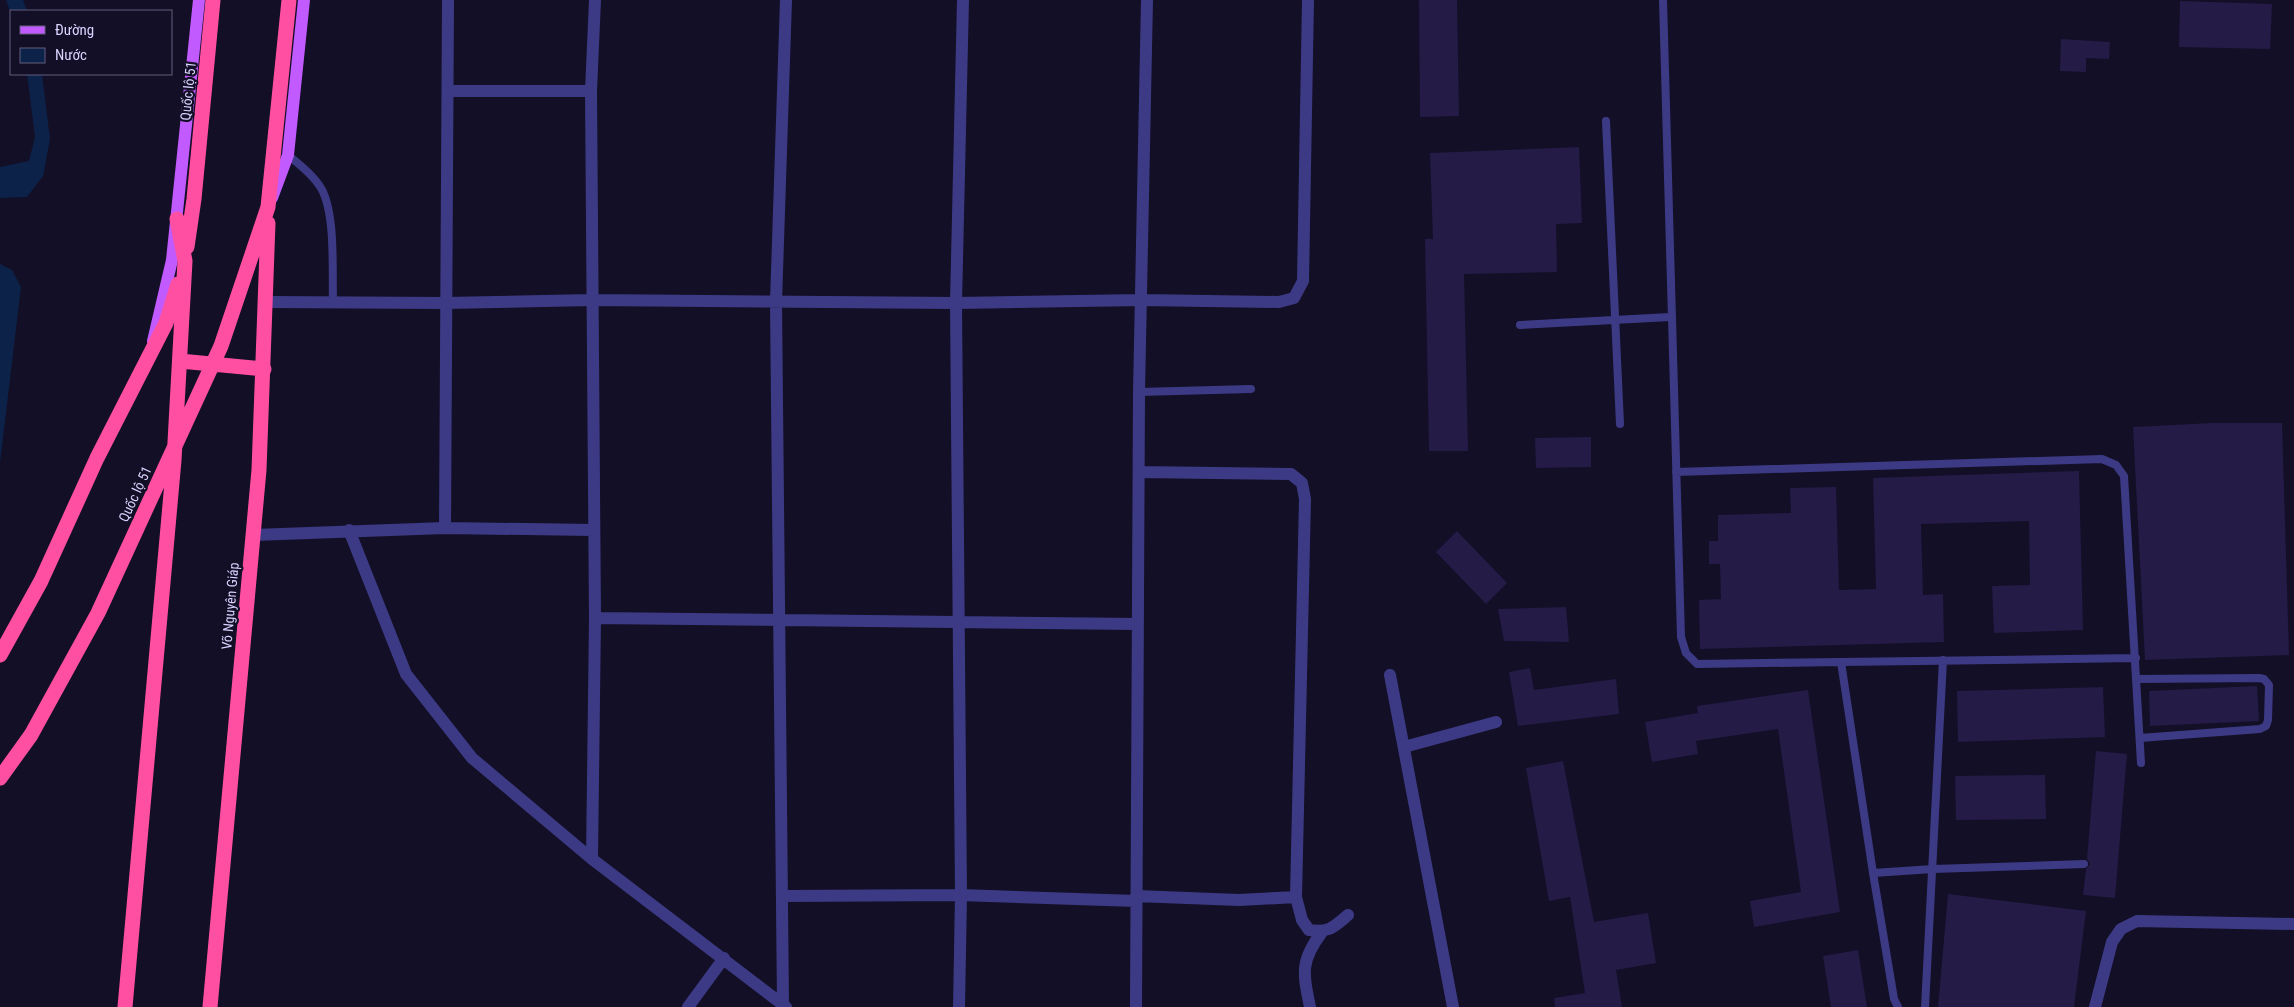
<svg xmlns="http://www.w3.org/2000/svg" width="2294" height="1007" font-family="'Roboto Condensed',sans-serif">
<rect width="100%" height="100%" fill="#130f26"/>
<path fill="#0c2248" d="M6,0H23L27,11H11V14Z
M27,74H42L50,139L43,176L27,197L0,198V167L29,161L35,137Z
M0,264L12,270L21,287L0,463Z"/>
<path fill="#241b47" d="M1419,0H1457L1459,116L1420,117Z
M2180,1L2272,4L2270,49L2179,47Z
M2061,39L2110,42L2109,59L2086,58V72L2060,71Z
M1579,147L1582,223L1556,224L1557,272L1464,274L1468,451H1429L1425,239H1433L1430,153Z
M2212,423H2282L2289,655L2145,660L2133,427Z
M1591,437V467L1536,468L1535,438Z
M2079,471L2083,630L1994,633L1992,586L2030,585L2029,521L1921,524L1923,595L1943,594L1944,642L1700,649L1699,600L1721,599L1720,564H1709V541H1718V515L1791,513L1790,488L1836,487L1839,590L1876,589L1873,478Z
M1457,531L1507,583L1486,604L1436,552Z
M1566,607L1569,642L1504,641L1498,609Z
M1530,668L1534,690L1616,679L1619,714L1518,726L1509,672Z
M2257,686L2259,721L2150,726L2149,691Z
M2103,687L2105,737L1958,742L1957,691Z
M1808,690L1840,912L1754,927L1750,901L1801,892L1778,729L1696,741L1698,754L1652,762L1645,722L1698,713L1697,706Z
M2096,751L2127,754L2115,898L2083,895L2086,869L2090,864L2087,859Z
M1563,761L1594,922L1648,913L1656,963L1616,970L1622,1007H1555L1554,998L1585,993L1570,897L1549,901L1526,768Z
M2045,775L2046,819L1956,820L1955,776Z
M1948,894L2086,911L2074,1007H1938Z
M1858,950L1867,1007H1831L1823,956Z"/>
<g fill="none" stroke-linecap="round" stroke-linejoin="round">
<path stroke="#3d3a85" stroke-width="8" d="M1663,0L1681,637L1686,653L1697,664L1841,662L1873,873L1894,999L1898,1007
M1606,121L1620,424
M288,155C300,165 313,175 321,188C336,214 332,272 333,302
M1520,325L1670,317
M1139,392L1251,389
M1676,472L2102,459L2116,465L2124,476L2141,763
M1841,662L2136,658
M2137,679L2259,678L2264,679L2269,685L2268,720L2266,726L2260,729L2140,738
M1873,873L1933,869L2084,864
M1925,1007L1943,660"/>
<path stroke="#3d3a85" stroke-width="12" d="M448,91H591
M266,302L445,303L592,300L956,303L1141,300L1279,302L1294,298L1303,281L1308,0
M445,528L448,0
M349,530L406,674L472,758L592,859L786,1007
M253,535L445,528L593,530
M595,618L1138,624
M1390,675L1453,1007
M1404,747L1496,722
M592,859L595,618L591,91L595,0
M783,896L961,895L1136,901
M1136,896L1239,900L1296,897L1305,499L1302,483L1291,474L1139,472
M1296,897L1302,920L1309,930C1329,933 1334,927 1348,915
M783,1004L776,302L786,0
M688,1007L724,958
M959,1007L961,895L956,303L963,0
M1136,1007L1139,392L1147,0
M1310,1007C1303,973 1300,961 1322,932
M2095,1007L2112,942L2121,929L2137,921L2294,924"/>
<path stroke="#c25bff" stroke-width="12" d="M272,198L288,155L304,0
M153,341L172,260L199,0"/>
<path stroke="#ff4fa3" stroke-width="15" d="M187,247L194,199L213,0
M180,361L264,369
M0,655L41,581L97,458L166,323L178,284
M0,778L31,735L98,613L221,346L268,207L289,0
M125,1007L174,460L185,261L177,219
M210,1007L259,470L268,223"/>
</g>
<g text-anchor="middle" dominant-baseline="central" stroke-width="4.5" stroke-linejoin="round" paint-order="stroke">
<g font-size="14" fill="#d9d4ff" stroke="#130f26">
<text transform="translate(188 91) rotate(-84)">Quốc lộ 51</text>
<text transform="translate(135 494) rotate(-65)">Quốc lộ 51</text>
<text transform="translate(230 606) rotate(-85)">Võ Nguyên Giáp</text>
</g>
</g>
<rect x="10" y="10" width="162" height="65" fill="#130f26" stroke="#625e7d"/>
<rect x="20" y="26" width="25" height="8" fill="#c25bff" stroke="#625e7d"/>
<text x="55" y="35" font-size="15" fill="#d9d4ff">Đường</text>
<rect x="20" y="48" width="25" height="15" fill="#0c2248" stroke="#625e7d"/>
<text x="55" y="60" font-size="15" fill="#d9d4ff">Nước</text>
</svg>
